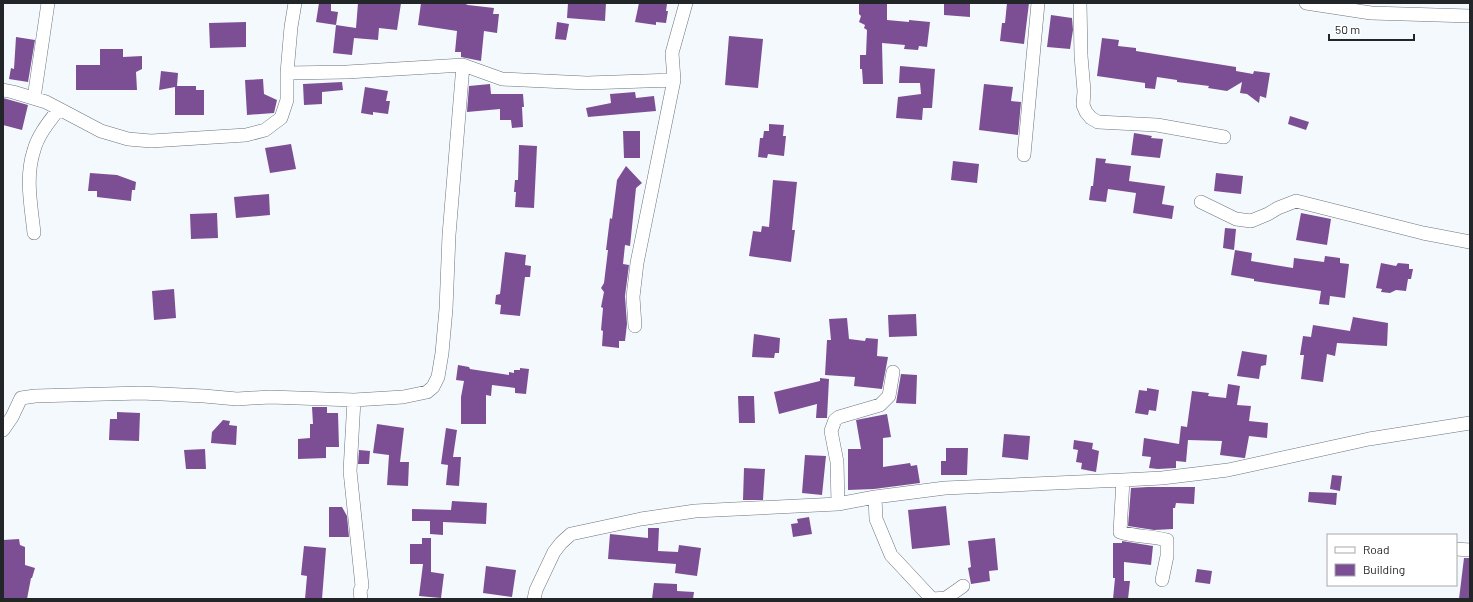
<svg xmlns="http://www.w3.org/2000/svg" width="1473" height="602" font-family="Barlow,sans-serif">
<rect width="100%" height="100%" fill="#f4f9fe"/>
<path fill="#7c4f94" d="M319,3H331V11L338,12L336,25L316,22Z
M358,3H401L397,30L379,28L378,40L354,38L352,55L333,53L336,25L356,28Z
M421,3H463L468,5L494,8L493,14H499L497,33L484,31L481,61L461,57V52H455L457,31L418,25Z
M568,3H606L605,21L567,18Z
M639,3L667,4L666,11H668L666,23L656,22V25L635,22Z
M859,3H887V20L909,22V20L930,22L927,47L919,46L918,50L904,49L905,45L882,43L883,84H863L862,69H860V55H866L867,30L864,28L865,25L859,22L861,16L859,14Z
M944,3H970V17L944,15Z
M1007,3H1029L1024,44L1000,41L1002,23H1005Z
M1051,15L1072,18L1073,30L1070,49L1047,47Z
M246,22V47L210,48L209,23Z
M557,22L569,24L566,40L555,39Z
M729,36L763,39L758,88L725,85Z
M16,37L35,40L28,82L9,79L11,68L14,69Z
M1102,38L1119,40L1118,46L1136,48V51L1236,67V71L1253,74L1254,71L1270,73L1266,98L1260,96L1259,103L1247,94L1240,93L1242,82L1227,91L1208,88L1209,86L1177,82V80L1157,77L1155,89L1145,88V83L1097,76Z
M100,49H123V57L142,56V69L136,72L137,90H76V65H100Z
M900,66L935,69L932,108H923L922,120L896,118L898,97L921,94L920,83H899Z
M161,71L178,73L177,86H196V90H204V115H175V87L159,90Z
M263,79L264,94L277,100L274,113L247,115L245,80Z
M342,82L343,90L322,92V104L304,105L303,84Z
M490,84L491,94H523L524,107H522L523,127L512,128L511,120H500V109L467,112L469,86Z
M984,84L1013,87L1011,101L1021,102L1018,135L979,130Z
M365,87L388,91L386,101H390L388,114L373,112V115L361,113Z
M635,92L636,98L654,96L656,111L588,117L586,108L611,103L610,94Z
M3,98L28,105L22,130L3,125Z
M1290,116L1309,122L1306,130L1288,124Z
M769,124L784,125L783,136H786L784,156L768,154L767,158L758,157L760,138H763L764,131H769Z
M623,131H640V158H624Z
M1134,133L1152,136L1151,138L1163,139L1160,158L1131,155Z
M291,144L296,169L270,173L265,148Z
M519,145L537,146L534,208L515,207L516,192H514L515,180H518Z
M1096,158L1106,159L1105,163L1131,166L1129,181L1165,186L1162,204L1174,206L1172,219L1133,213L1136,193L1108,189L1106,202L1089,200L1091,186H1093Z
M953,161L979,164L977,183L951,180Z
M626,166L642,183L636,188L630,246L625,245L623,264L629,265L625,296L627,324L625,341H619V348L602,346L603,331L601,330L603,308L601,307L604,292L601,288L604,283L608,250H606L610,218L612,219L617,180Z
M90,173L117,175L136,182L135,190H132L131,201L97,197V191H88Z
M1216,173L1243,176L1241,194L1214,191Z
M773,180L797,182L792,230H795L791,262L749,256L753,231L761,232L762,226L769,227Z
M269,194L270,215L236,218L234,197Z
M217,213L218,238L191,239L190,214Z
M1301,213L1331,219L1327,245L1296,240Z
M1225,228L1236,229L1234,250L1223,248Z
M1235,250L1252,253L1251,261L1293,268L1294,258L1324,262L1325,256L1340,258V263L1349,264L1345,298L1330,296L1329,305L1319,304L1321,291L1254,281V279L1231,275Z
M505,252L526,255L525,265L531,266L530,277H525L520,316L500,314L501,305L495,304L496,295L500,294Z
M1381,263L1396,266L1398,263L1409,264V269H1413L1411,279H1408L1406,291L1396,290L1390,293L1381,292L1382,289L1376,288Z
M174,289L176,318L154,320L152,291Z
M916,314L917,336L889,337L888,315Z
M1353,317L1388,323L1387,346L1337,343L1335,356L1327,354L1323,382L1301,379L1304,355H1300L1303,336L1311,337L1313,325L1350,331Z
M847,318L849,339L865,341L866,338L878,339L877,356L888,357L882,389L854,386L855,377L825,375L827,340H831L829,319Z
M754,334L780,338L779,353H775L774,358L752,357Z
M1242,351L1267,355L1266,365L1261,366L1259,379L1237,376Z
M458,365L469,367L470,369L509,375V372L514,373V370H520V368L529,369L526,394L515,393V388L492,385L491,396L486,395V424H461V397L464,381L456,380Z
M901,374L917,375L916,404L896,403Z
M820,378L829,379L827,418H816L817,404L779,414L774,392L820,381Z
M1228,384L1240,386L1237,405L1251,406L1249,421L1268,423L1267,438L1249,436L1245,458H1244L1220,455L1222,441L1188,440L1186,462L1176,461V468L1158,469L1149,468L1151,457L1142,456L1144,438L1179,444L1181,426L1187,427L1192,391L1209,393L1208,396L1226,398Z
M1147,388L1159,390L1156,411L1149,410L1148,415L1135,413L1139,390L1147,391Z
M738,396H754L755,423H739Z
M312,407H327V413H338L339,447H326V458L298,459V439L310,438V424H313Z
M117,412L140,413L139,441L109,440L110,419H117Z
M887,414L891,437L883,438V467L910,463L911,466L917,465L920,483L874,489L848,490V449H861L856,420Z
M223,420L230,421L229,425L237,426L236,445L211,443L212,432Z
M377,424L404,428L400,462H409L408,486L387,485L389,455L373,453Z
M446,428L457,430L453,457H461L459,486L446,485L448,465L441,464Z
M1004,434L1030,436L1028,460L1002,457Z
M1074,440L1093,443L1092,449L1099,451L1096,472L1081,469L1082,463L1076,462L1078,450L1073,449Z
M946,448H968L967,475H941V461H946Z
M205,449L206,469H186L184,450Z
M359,450L370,451L369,464H358Z
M805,455L826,456L822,495L802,493Z
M744,468L765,469L763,500H743Z
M1332,475L1342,476L1340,491L1330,489Z
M1148,487H1195L1194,504L1176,503L1175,508H1173V529L1154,530L1128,526L1131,488Z
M1309,492L1337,493L1336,505L1308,502Z
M452,501L487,503L486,524L443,522V535L430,534V521H412V509L451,510Z
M946,506L950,545L912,549L908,510Z
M329,507H342L347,516L349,537H329Z
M809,517L812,534L793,537L791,524L798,523L797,519Z
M648,528H659L658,551L678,552L679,545L701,548L697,576L675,573L676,564L608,559L610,534L648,538Z
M422,538H431V572L444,574L441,598L419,596L423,564H410V544H422Z
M995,538L998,570L989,571L990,581L971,584L968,568L971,567L968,541Z
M19,539L20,545L25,547V565L35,568L32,578H31L27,599H3V540Z
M1122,541L1153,546L1151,565L1124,562V581H1130L1128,599H1113L1115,578H1113V543H1122Z
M304,546L326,548L322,599H305L307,576L301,575Z
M1464,558H1470V599H1459Z
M486,566L516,570L512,597L483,593Z
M1197,569L1212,571L1210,584L1195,582Z
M654,583L677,584V591L694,592L693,599H652Z"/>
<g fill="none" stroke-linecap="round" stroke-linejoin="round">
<defs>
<path id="minor" d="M1080,3L1081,56L1084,91L1083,105L1086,112L1091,118L1098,122L1157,125L1224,137
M1306,3L1371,13L1470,16
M287,73L347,72L463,65L502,79L587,83L674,80L672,53L686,3
M3,90L13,92L46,102L101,131L128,139L151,141L246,135L265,130L281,118L287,100V73L291,27L295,3
M34,98L48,3
M1024,155L1038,3
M1201,202L1236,219L1251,221L1268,214L1278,208L1296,201L1423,233L1470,242
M34,233C31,205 25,177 34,150C38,135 49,122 58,110
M635,326L633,297L637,263L674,80
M354,400L350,471L362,586L360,591L361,599
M3,430L12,417L21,398L35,396L141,393L204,396L237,399L270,397L354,400L403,397L427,392L433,387L438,377L442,353L446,309L449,235L463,65
M1123,480L1120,532C1136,537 1152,536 1167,540V556L1162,580
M875,497L876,519L891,555L932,599
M838,504L837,462L831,431L835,420L839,417L880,405L889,396L893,372
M1456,549L1470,550
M534,599L536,590L554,552L561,543L571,534L641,519L695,511L838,504L875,497L945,488L1123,480L1162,478L1228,470L1369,439L1470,423
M933,599L946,598L963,586"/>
</defs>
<use href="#minor" stroke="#6d747b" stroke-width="14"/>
<use href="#minor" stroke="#fff" stroke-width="13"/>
</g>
<rect width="1473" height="602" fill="none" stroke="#232629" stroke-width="8"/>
<rect x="1327" y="534" width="130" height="52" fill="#ffffff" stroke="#a7a8a9"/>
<rect x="1335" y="547" width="20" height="6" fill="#ffffff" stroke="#a7a8a9"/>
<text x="1363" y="554" font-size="12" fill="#232629">Road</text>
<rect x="1335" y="564" width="20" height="12" fill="#7c4f94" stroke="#a7a8a9"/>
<text x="1363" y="574" font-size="12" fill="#232629">Building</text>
<path d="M1329 34v6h85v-6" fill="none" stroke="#232629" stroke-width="2"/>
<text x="1335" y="34" font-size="12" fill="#232629" stroke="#ffffff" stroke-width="3" paint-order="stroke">50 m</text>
</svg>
